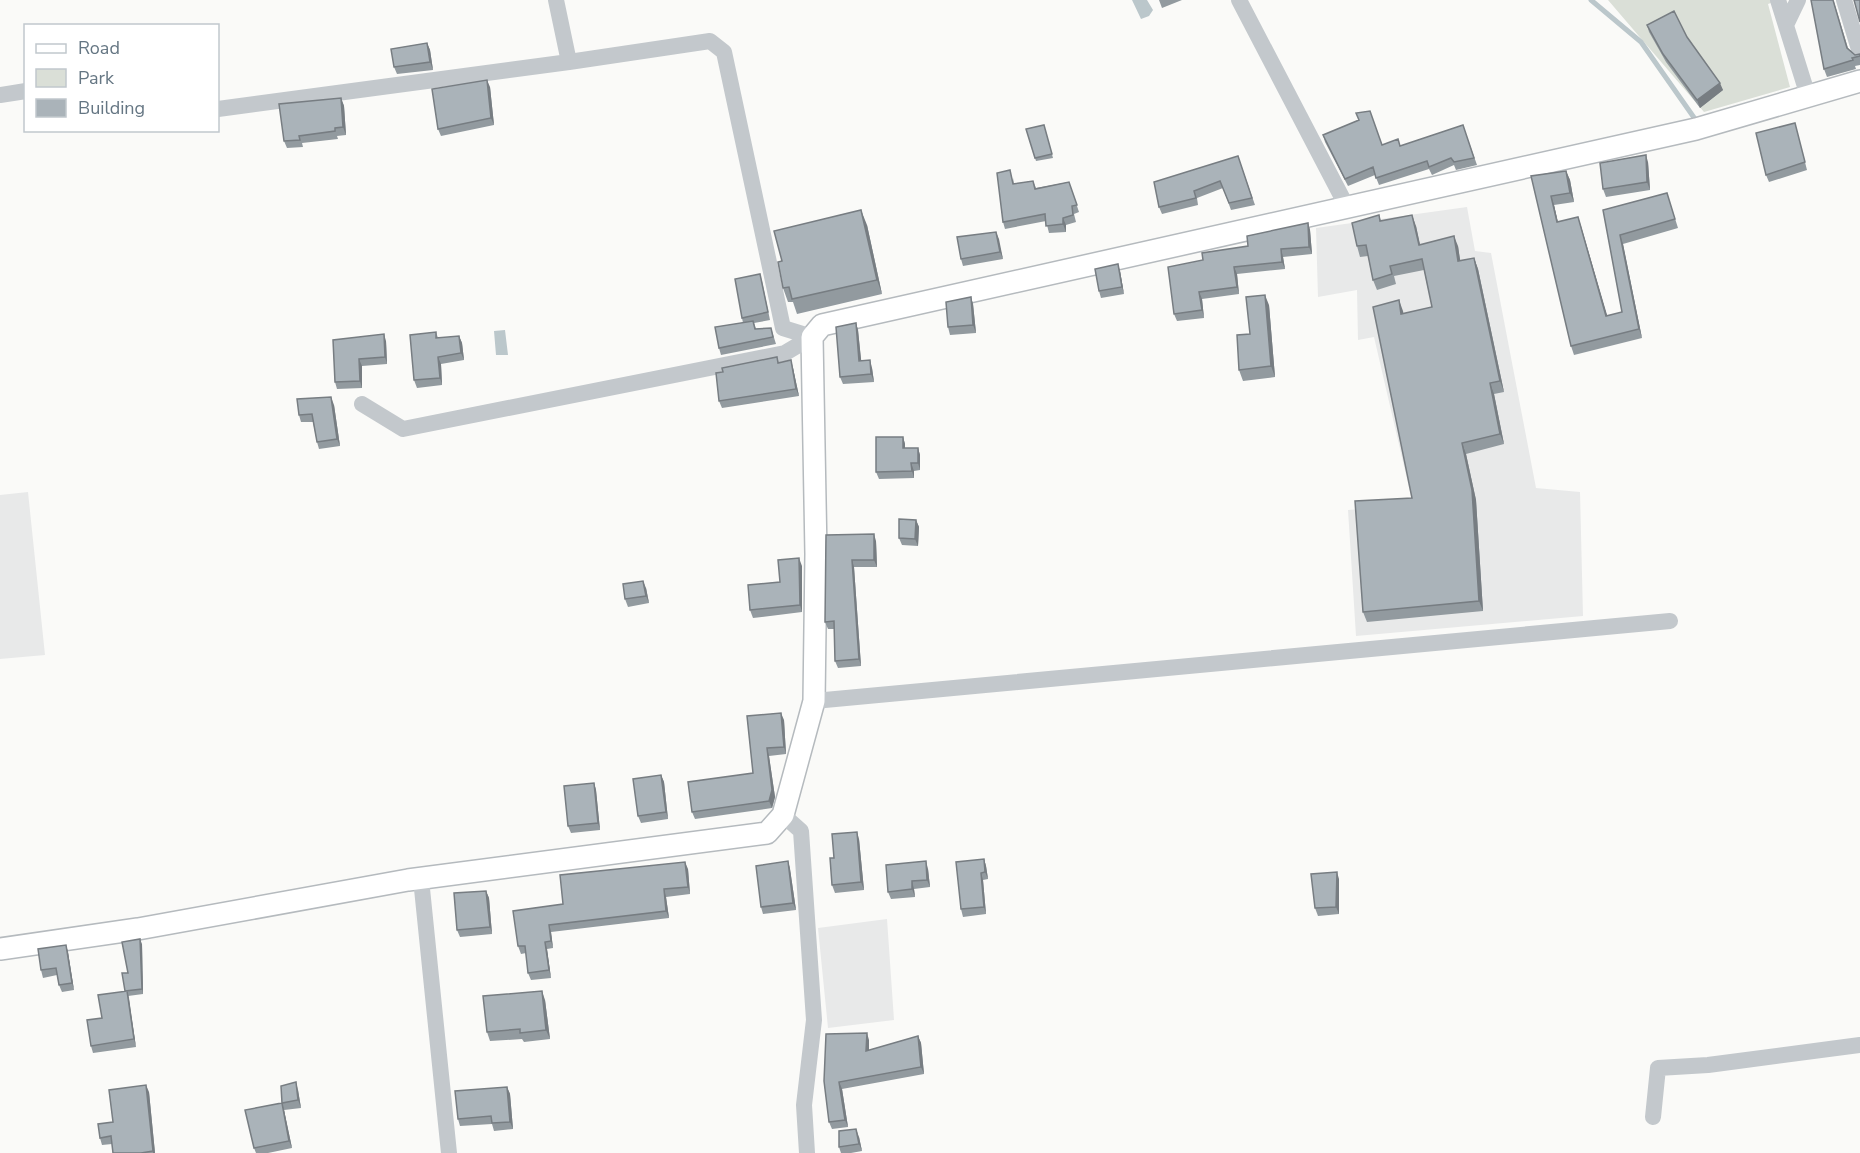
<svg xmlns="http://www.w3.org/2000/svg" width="1860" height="1153" font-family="'Nunito Sans',sans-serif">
<rect width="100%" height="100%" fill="#fafaf8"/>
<path fill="#e8e9e9" d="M1467,207L1475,251L1491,253L1536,488L1580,492L1583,616L1356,636L1348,510L1413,505L1374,337L1358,340L1357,290L1318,297L1316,228Z
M28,492L45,655L0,659V495Z
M887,919L894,1020L828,1028L818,928Z"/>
<path fill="#dadfd7" d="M1608,0H1779L1768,4L1790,87L1704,112Z"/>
<path fill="#bbc7cb" d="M1132,0H1147L1153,10L1149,16L1141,19Z
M505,330L508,355H496L494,331Z"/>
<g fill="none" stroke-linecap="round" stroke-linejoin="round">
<path stroke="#bbc7cb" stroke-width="5" d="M1591,0L1641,42L1695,119"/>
<defs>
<path id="major" d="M0,949L138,929L408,880L767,833L783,815L814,701L816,554L812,337L822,325L1696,129L1860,81"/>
</defs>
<use href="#major" stroke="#b5babe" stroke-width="24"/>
<path stroke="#c3c8cc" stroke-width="16" d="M1239,0L1347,207
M1778,0L1808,96
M1844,0L1860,53
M1786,25L1798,0
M0,95L26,91
M218,109L569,62
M362,404L403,429L785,353L812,337L783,328L724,52L710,41L569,62L556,0
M814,701L1670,621
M783,815L801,831L814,1020L804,1105L807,1153
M421,879L449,1153
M1653,1117L1658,1068L1708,1065L1860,1045"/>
<use href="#major" stroke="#fff" stroke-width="21"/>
</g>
<path fill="#929a9f" d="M1159,0H1182L1162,8Z
M1834,2L1848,48L1855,55L1860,54V65L1855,66L1856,69L1827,77L1824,69Z
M1647,25L1687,37L1723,90L1700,108L1666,62L1649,32Z
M427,43L430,50L433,70L397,74L394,67Z
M490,87L494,125L441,136L438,129Z
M341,98L344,106L346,135L337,136L338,139L302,143L303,147L287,148L284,141Z
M1359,120L1382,145L1400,146L1463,125L1477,165L1456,170L1454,165L1432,175L1429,169L1379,185L1375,175L1348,186L1325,142L1323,135Z
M1795,123L1807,170L1769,182L1766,175Z
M1044,125L1053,158L1036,161L1026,129Z
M1238,156L1255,205L1231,210L1223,188L1197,198L1198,205L1162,214L1159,207Z
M1648,162L1650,190L1606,197L1603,189Z
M1566,171L1570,180L1574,202L1554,205L1558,222L1578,217L1607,316L1622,312L1603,210L1667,193L1678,228L1623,244L1642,338L1574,355L1571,346L1531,176Z
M1013,178L1014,184L1033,181L1036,188L1069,182L1079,212L1074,214L1076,222L1066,225V232L1049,233L1046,221L1005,229L1003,222Z
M1379,215L1381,221L1416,226L1420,244L1458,246L1460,261L1474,258L1478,269L1504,392L1494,394L1504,444L1466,454L1476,500L1483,611L1367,622L1363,612L1412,498L1403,311V314L1432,307L1424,270L1394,276L1396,284L1377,290L1373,280L1368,256L1360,257L1357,246Z
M1308,223L1310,230L1312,254L1283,257L1285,269L1237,274L1239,294L1202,299L1204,318L1177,321L1174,314L1203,260L1248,246Z
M867,225L882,294L797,314L793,302H788L783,288L782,261Z
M996,232L1003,259L963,266L961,259Z
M1120,271L1124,294L1101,298L1099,291Z
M760,274L762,281L770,320L754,323L756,329L771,328L776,344L721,355L719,348L743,323L742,318Z
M971,297L973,304L976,333L950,335L948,327Z
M1269,305L1275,377L1243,381L1239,370L1250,334Z
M856,323L858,330L861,361L872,368L874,382L843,384L840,377Z
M436,332L438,338L459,336L462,343L464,360L441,364L442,385L417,388L414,380Z
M333,340L386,341L387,364L362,366V388L337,389L335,382Z
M777,357L779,363L793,368L799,396L722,408L719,401L723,372Z
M334,405L340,446L319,449L317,442L313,422H301L299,415Z
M903,437L905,444V448H918L920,455V470L914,471V478L879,479L876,472Z
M916,520L919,527L918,546L902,545L899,538Z
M826,535L876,541L877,567H854L861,666L838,668L835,661L834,629H828L825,622Z
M802,566V612L753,618L750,610L780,582Z
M646,588L649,603L628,607L625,599Z
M747,716L784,720L786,754L769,756L775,797L772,808L695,819L692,812L753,773Z
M661,775L664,782L668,819L641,823L638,816Z
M594,783L596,790L600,830L571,833L568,826Z
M859,839L864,890L835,893L832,885L834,858Z
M984,859L986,866L988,879L983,880L986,914L963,917L961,909Z
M788,861L790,869L796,910L763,914L761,907Z
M688,869L690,894L666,897L669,918L551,932L553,948L547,949L551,978L531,980L528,973L526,953L521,954L518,946L563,904Z
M928,869L930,887L914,889L915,897L891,899L888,892Z
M1339,879V914L1318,916L1315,908Z
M486,891L489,898L492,934L460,937L457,930Z
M142,944L143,994L128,996L136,1047L93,1053L91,1046L102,1018L125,991L128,973Z
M66,945L68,952L74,990L62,992L59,985L57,975L43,978L41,970Z
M545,1000L550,1039L524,1042L522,1039L490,1041L487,1032Z
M918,1036L921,1043L924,1074L842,1089L848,1127L832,1129L829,1122L824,1081L869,1040V1050Z
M507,1087L510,1094L513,1129L494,1131L492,1124L460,1126L458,1119Z
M298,1090L301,1108L284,1110L292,1148L268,1153H256L254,1148L282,1103Z
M149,1092L155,1153H113L112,1144L102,1145L100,1138L113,1122Z
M859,1137L862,1151L851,1153H841L839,1147Z"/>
<path fill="#777d82" d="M427,43L430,50L433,70L430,62Z
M487,80L490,87L494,125L491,118Z
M1720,83L1723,90L1700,108L1697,100Z
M341,98L344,106L346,135L343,127Z
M1646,155L1648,162L1650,190L1647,182Z
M1566,171L1570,180L1574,202L1570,193Z
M1551,196L1554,205L1560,232L1557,222Z
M861,210L867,225L882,294L877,280Z
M1412,215L1416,226L1422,255L1419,245Z
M1578,217L1581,226L1610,325L1606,316Z
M1063,218L1066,225V232L1063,224Z
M1308,223L1310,230L1312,254L1309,247Z
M996,232L999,239L1003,259L1000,252Z
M1620,235L1623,244L1642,338L1639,329Z
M1454,236L1458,246L1462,272L1458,261Z
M1281,249L1283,257L1285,269L1282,262Z
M1474,258L1478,269L1504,392L1500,381Z
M1118,264L1120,271L1124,294L1122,287Z
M1234,267L1237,274L1239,294L1237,287Z
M1199,292L1202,299L1204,318L1202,310Z
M1265,295L1269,305L1275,377L1271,366Z
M971,297L973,304L976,333L973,325Z
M1399,300L1403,311L1405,325L1401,314Z
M856,323L858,330L862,368L859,361Z
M384,334L386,341L387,364L385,357Z
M459,336L462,343L464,360L461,353Z
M438,357L441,364L442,385L440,378Z
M359,359L362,366V388L360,381Z
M791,360L793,368L799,396L796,389Z
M870,360L872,368L874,382L871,374Z
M1490,383L1494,394L1504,444L1500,434Z
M331,397L334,405L340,446L337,439Z
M903,437L905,444V455L903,448Z
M1462,443L1466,454L1476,500L1483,611L1479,601Z
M918,448L920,455V470L918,463Z
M911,463L914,471V478L912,471Z
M916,520L919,527L918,546L915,539Z
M874,534L876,541L877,567L874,560Z
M799,558L802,566V612L800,605Z
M852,560L854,567L861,666L859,659Z
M643,581L646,588L649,603L646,596Z
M781,713L784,720L786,754L784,747Z
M767,748L769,756L775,797L772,808L769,801Z
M661,775L664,782L668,819L666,812Z
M594,783L596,790L600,830L598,823Z
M857,832L859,839L864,890L861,882Z
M984,859L986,866L988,879L985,872Z
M788,861L790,869L796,910L793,903Z
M926,861L928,869L930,887L927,880Z
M685,862L688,869L690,894L688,887Z
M1337,872L1339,879V914L1336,907Z
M981,873L983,880L986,914L984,907Z
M912,881L914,889L915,897L912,889Z
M664,889L666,897L669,918L666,911Z
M486,891L489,898L492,934L490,927Z
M549,925L551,932L553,948L551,941Z
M140,939L142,944L143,994L142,989Z
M545,942L547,949L551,978L549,970Z
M66,945L68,952L74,990L72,983Z
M127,991L129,998L136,1047L134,1039Z
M542,991L545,1000L550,1039L546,1030Z
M867,1033L869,1040V1059L866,1051Z
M918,1036L921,1043L924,1074L921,1067Z
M296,1082L298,1090L301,1108L298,1100Z
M839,1082L842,1089L848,1127L845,1120Z
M146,1085L149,1092L155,1153H153V1151Z
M507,1087L510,1094L513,1129L510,1122Z
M282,1103L284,1110L292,1148L289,1141Z
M856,1129L859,1137L862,1151L859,1144Z"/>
<path fill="#aab3b9" stroke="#777d82" stroke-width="1.5" d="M1811,0H1833L1847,48L1855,55L1860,54V56L1852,58L1853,60L1824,69Z
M1854,0H1860V22Z
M1674,11L1687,37L1720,83L1697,100L1663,54L1647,25Z
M427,43L430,62L394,67L391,49Z
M487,80L491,118L438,129L432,89Z
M341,98L343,127L335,128V131L299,136L300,140L284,141L279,104Z
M1370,111L1382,145L1398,139L1400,146L1463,125L1474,158L1454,162L1451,158L1429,167L1427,161L1376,178L1373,167L1345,179L1323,135L1359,120L1356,113Z
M1795,123L1805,162L1766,175L1756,133Z
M1044,125L1052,154L1035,158L1026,129Z
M1646,155L1647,182L1603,189L1600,163Z
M1238,156L1252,198L1229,203L1220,181L1194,191L1196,198L1159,207L1154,182Z
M1010,170L1013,184L1033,181L1035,189L1069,182L1077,205L1072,206L1073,215L1063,218V224L1046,226L1045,214L1003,222L997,173Z
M1566,171L1570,193L1551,196L1557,222L1578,217L1606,316L1622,312L1603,210L1667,193L1675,219L1620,235L1639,329L1571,346L1531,176Z
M861,210L877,280L792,299L789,287L783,288L778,262L782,261L774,231Z
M1379,215L1380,221L1412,215L1419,245L1454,236L1458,261L1474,258L1500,381L1490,383L1500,434L1462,443L1472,490L1479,601L1363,612L1355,501L1412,498L1373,307L1399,300L1401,314L1432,307L1422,259L1390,266L1392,274L1373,280L1366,245L1357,246L1352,223Z
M1308,223L1309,247L1281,249L1282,262L1234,267L1237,287L1199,292L1202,310L1174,314L1168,267L1203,260L1202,253L1248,246L1247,236Z
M996,232L1000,252L961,259L957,237Z
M1118,264L1122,287L1099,291L1095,269Z
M760,274L768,312L742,318L735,279Z
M1265,295L1271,366L1239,370L1237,335L1250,334L1246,297Z
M971,297L973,325L948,327L946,302Z
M753,321L755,329L771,328L773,337L719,348L715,327Z
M856,323L859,361L870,360L871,374L840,377L836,327Z
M436,332V338L459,336L461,353L438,357L440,378L414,380L410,335Z
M384,334L385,357L359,359L360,381L335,382L333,340Z
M777,357L778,363L791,360L796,389L719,401L716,373L723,372L722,368Z
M331,397L337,439L317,442L312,414L299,415L297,399Z
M876,437H903V448H918V463H911L912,471L876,472Z
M899,519L916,520L915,539L899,538Z
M874,534V560H852L859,659L835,661L834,621L825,622L826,535Z
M799,558L800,605L750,610L748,585L780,582L778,560Z
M643,581L646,596L625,599L623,584Z
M781,713L784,747L767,748L772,790L769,801L692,812L688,782L753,773L747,716Z
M661,775L666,812L638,816L633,779Z
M594,783L598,823L568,826L564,786Z
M857,832L861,882L832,885L830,858H834L832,834Z
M984,859L985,872L981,873L984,907L961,909L956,862Z
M788,861L793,903L761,907L756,866Z
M926,861L927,880L912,881V889L888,892L886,865Z
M685,862L688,887L664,889L666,911L549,925L551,941L545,942L549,970L528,973L525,946H518L513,911L563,904L560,875Z
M1337,872L1336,907L1315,908L1311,874Z
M486,891L490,927L457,930L454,893Z
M140,939L142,989L125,991L122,973H128L122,942Z
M66,945L72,983L59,985L56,968L41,970L38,949Z
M127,991L134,1039L91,1046L87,1020L102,1018L98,995Z
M542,991L546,1030L520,1033V1029L487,1032L483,996Z
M867,1033L866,1051L918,1036L921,1067L839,1082L845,1120L829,1122L824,1081L826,1034Z
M296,1082L298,1100L282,1103L281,1086Z
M146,1085L153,1151L141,1153H113L111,1136L100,1138L98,1124L113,1122L109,1090Z
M507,1087L510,1122L492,1123L491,1116L458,1119L455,1091Z
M282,1103L289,1141L254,1148L245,1110Z
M856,1129L859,1144L839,1147V1131Z"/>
<rect x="24" y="24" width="195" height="108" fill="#ffffff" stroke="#c1c8cd" stroke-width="1.5"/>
<rect x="36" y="44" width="30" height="9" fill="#ffffff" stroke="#c1c8cd" stroke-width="1.5"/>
<text x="78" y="54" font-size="18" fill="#657683">Road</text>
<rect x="36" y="69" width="30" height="18" fill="#dadfd7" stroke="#c1c8cd" stroke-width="1.5"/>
<text x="78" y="84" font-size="18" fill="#657683">Park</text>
<rect x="36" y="99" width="30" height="18" fill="#aab3b9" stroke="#c1c8cd" stroke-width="1.5"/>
<text x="78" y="114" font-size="18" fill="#657683">Building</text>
</svg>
